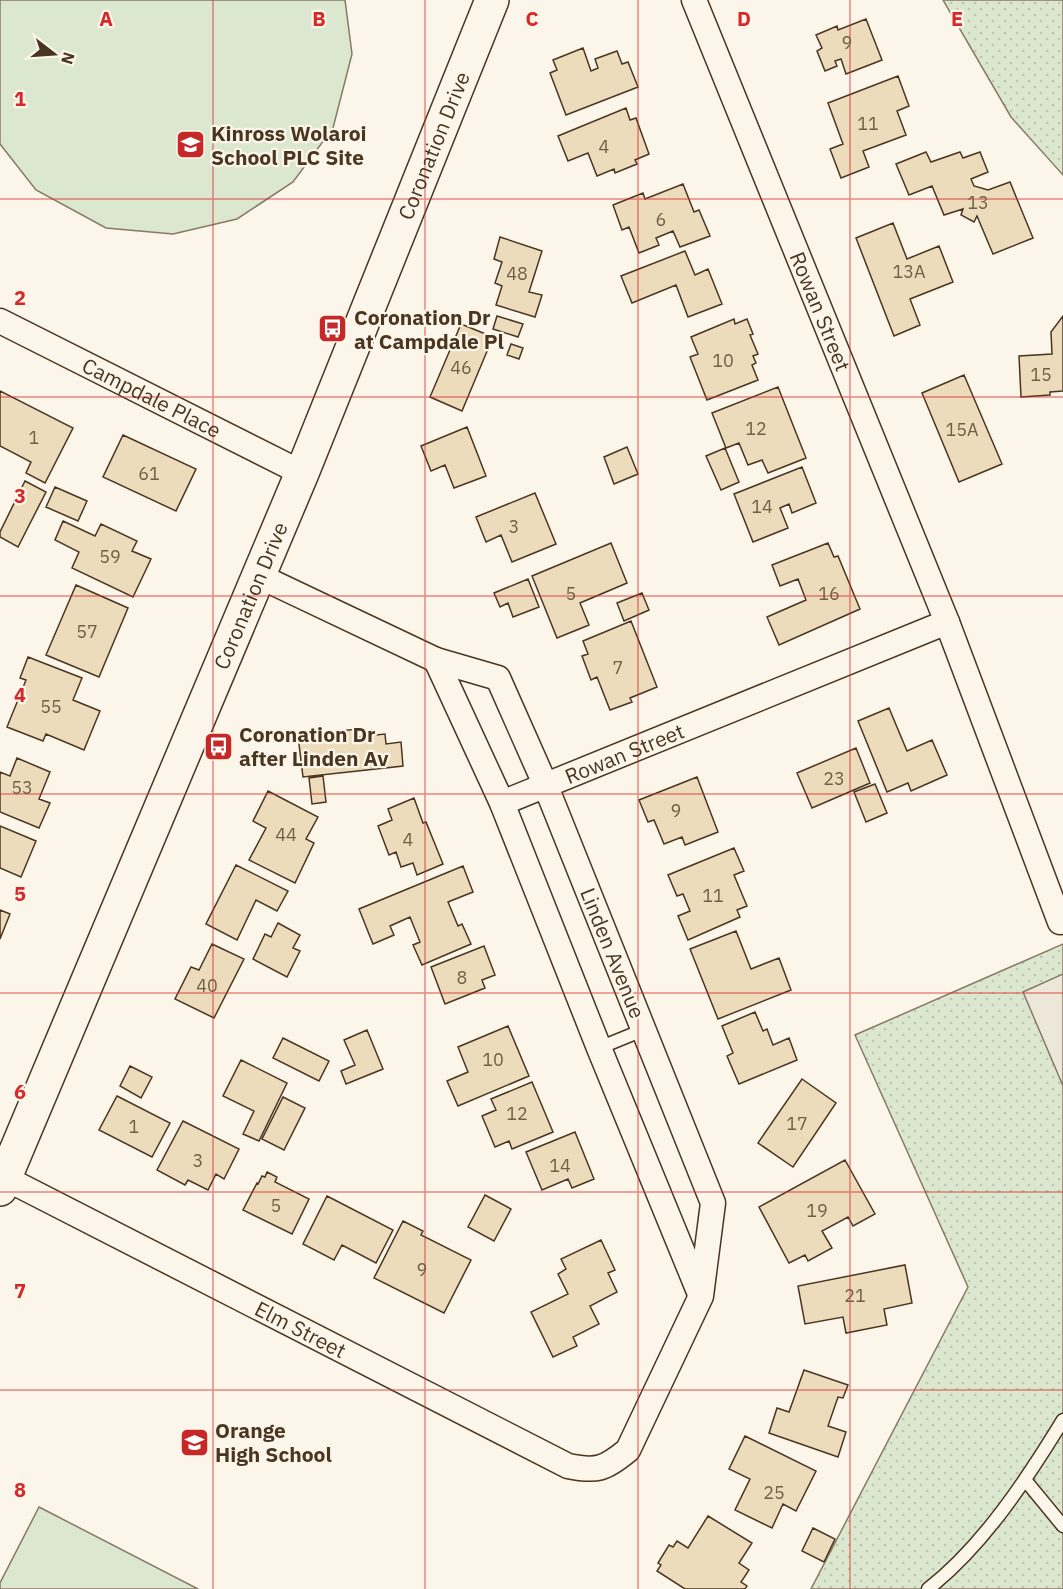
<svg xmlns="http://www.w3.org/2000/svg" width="1063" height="1589" font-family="'IBM Plex Sans',sans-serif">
<defs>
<pattern id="grass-dots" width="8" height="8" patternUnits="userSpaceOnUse" patternTransform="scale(1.5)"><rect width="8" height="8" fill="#dce7d0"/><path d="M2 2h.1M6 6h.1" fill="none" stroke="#bec7b2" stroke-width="1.8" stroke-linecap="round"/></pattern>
</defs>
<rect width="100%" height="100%" fill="#fbf6e9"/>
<path fill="url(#grass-dots)" stroke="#887966" stroke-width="1.5" d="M943,0H1063V175L1011,117Z
M1063,944V1589H811L968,1287L855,1035Z"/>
<path fill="#dce7d0" stroke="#887966" stroke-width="1.5" d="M0,0H345L352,54L333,128L293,182L237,219L173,234L106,228L36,190L0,144Z
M39,1507L198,1589H0V1583Z"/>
<path fill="#ede7d9" stroke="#887966" stroke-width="1.5" d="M1063,974V1086L1023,992Z"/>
<path fill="#ecdcbc" stroke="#4a3520" stroke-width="1.5" d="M866,19L882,60L846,74L841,59L835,61L837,66L825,71L817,51L822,48L816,35L837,26L838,30Z
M583,48L591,71L598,68L595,59L617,51L622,64L628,62L638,87L566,115L550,73L557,70L553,60Z
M898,76L909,106L897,111L906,135L863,151L869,167L841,178L830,149L843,144L828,103Z
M626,108L630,120L636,118L649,154L635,160L637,164L615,173L614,169L597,176L588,153L568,161L558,136Z
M926,152L931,162L960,152L963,158L980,152L988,172L971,179L974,186L988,190L1010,182L1033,238L993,254L977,216L974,222L961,215L963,209L944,215L932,186L909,195L896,164Z
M683,184L694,212L699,210L710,236L680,247L673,231L656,238L659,245L639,253L629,227L622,230L613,205L643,193L645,199Z
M893,223L907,259L939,246L953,282L910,299L920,325L894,336L856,238Z
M500,237L542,251L529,292L542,295L535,317L496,305L502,286L495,283L502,262L494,259Z
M685,251L695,275L708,269L722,304L688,317L676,285L632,303L621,276Z
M497,316L523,324L518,337L493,329Z
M1063,316V391L1050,392V395L1021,397L1019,356L1052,354L1051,332Z
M734,319L735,324L747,319L753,334L750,335L758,354L753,356L756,363L752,365L758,380L707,400L690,357L698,354L691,337Z
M461,324L493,337L462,411L430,397Z
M511,344L523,348L519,359L507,355Z
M964,375L1002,464L959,482L922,393Z
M778,387L806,458L768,473L762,460L748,465L739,443L726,448L712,413Z
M0,391L73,428L45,483L26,473L31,462L0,446Z
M467,427L486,476L454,488L445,465L431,471L421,446Z
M123,435L196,469L176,511L103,477Z
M627,447L638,474L614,484L604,457Z
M725,448L739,482L721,490L706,456Z
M802,467L816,503L792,513L789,504L780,508L788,528L753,542L734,494Z
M25,481L46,492L18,547L0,537V532Z
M55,487L87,501L78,521L46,507Z
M535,493L556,544L512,562L501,535L486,542L476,517Z
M63,521L95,536L101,524L137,541L132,551L151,559L133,597L72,568L79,552L55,540Z
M611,543L627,583L580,603L589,625L557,638L532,576Z
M828,543L834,557L838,556L860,609L779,645L767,617L806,600L798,579L780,586L772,565Z
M528,579L539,607L513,617L508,603L500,607L494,593Z
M76,585L128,608L99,677L46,655Z
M642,593L649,610L624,621L617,603Z
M631,621L657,687L630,698L632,702L610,710L597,677L591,680L582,656L588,654L583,641Z
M28,657L82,678L73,700L100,711L84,750L46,734L43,741L7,727L26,680L20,678Z
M889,708L907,751L932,740L947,775L911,791L908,783L887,792L858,721Z
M357,729V737L385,734L386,744L401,742L403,766L303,777L298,736Z
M856,748L870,783L812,808L797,773Z
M17,758L50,772L39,799L50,803L39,828L0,812V772L10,776Z
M323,776L326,802L312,804L309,778Z
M697,777L718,832L685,845L682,837L664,844L654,820L648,822L639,800Z
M875,784L887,813L866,822L854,792Z
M268,791L318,817L306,839L314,843L295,883L249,860L266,828L253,821Z
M414,798L423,823L426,822L443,864L417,875L413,863L401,867L396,852L389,855L378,826L392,820L388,809Z
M0,826L36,841L21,877L0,868Z
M734,848L744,871L734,875L747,906L737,910L740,917L688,940L678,916L690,911L683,894L677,896L668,875Z
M236,865L288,891L277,911L256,900L237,940L206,924Z
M463,866L473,892L448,902L458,926L462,924L471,944L422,965L413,945L420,942L410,917L390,926L394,935L373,944L359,909Z
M0,910L10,914L0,939Z
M278,923L300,935L293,948L300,951L287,977L253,959L265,934L271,937Z
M736,931L751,969L779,958L791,990L718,1019L690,949Z
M212,944L244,959L214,1018L175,999L191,967L199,970Z
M484,946L495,975L482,980L485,988L445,1004L431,967Z
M755,1012L763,1031L767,1029L773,1045L789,1038L797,1060L739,1084L727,1056L733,1053L722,1026Z
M508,1026L529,1076L458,1106L447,1081L468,1072L458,1047Z
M367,1030L383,1069L346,1084L341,1071L355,1065L344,1040Z
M283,1038L329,1061L319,1081L273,1058Z
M241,1060L287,1083L259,1141L243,1134L254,1111L223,1096Z
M130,1066L152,1077L141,1098L120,1086Z
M802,1079L836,1103L793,1167L758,1143Z
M532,1082L553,1132L512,1149L509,1141L495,1147L482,1116L496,1110L491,1099Z
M117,1096L170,1123L152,1157L99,1130Z
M283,1097L305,1108L284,1150L262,1139Z
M183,1121L239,1149L224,1179L216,1174L208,1190L188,1180L185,1185L157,1170Z
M575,1132L594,1179L572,1188L568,1179L542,1190L526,1152Z
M845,1160L875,1214L853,1226L848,1217L822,1231L832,1248L808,1261L805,1255L789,1263L759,1207Z
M267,1172L277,1177L275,1182L309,1199L292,1234L243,1210L257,1183L258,1184L262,1176L265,1177Z
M485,1195L511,1209L494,1241L468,1227Z
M327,1196L393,1230L376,1263L342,1245L334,1260L303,1244Z
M403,1221L423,1231L421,1235L471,1260L444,1313L374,1278Z
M601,1240L615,1270L608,1273L617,1292L590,1306L599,1324L573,1337L577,1346L553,1357L531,1312L568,1294L558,1274L566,1269L561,1259Z
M905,1265L912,1303L884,1309L887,1325L846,1333L843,1317L805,1324L798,1286Z
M804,1370L848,1385L843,1398L838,1397L828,1426L846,1432L838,1457L769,1433L777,1408L789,1412Z
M745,1436L816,1471L796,1511L783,1504L772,1528L735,1510L750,1479L729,1469Z
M708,1516L752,1543L739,1563L749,1570L741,1582L747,1586L745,1589H685L657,1571L661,1565L658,1563L669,1545L673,1547L677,1541L688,1548Z
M813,1528L835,1539L824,1562L802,1551Z"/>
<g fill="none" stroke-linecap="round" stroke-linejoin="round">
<defs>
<path id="service" d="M599,1048L643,1030
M1026,1481L1063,1526
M928,1589C983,1546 1027,1479 1063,1420"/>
<g id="minor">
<path id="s1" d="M694,0L947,622L1060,922"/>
<path id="s2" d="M0,321L302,473"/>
<path d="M436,660L502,803L599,1048L700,1294"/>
<path id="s3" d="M502,803L947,622"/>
<path id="s4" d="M5,1178L568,1466C597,1472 605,1469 628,1450L701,1296L713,1203L545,784L498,678L436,660L259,576"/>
</g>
<g id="secondary">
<path id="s5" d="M0,1189L302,473L492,0"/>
</g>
</defs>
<use href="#service" stroke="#4a3520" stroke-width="15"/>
<use href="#minor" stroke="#4a3520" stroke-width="27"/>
<use href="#secondary" stroke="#4a3520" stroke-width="36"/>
<use href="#service" stroke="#fbf6e9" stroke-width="12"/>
<use href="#minor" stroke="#fbf6e9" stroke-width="24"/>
<use href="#secondary" stroke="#fbf6e9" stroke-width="33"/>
</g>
<path fill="none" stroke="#d62828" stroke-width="1.5" stroke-opacity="0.55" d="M213,0V1589M425,0V1589M638,0V1589M850,0V1589M0,199H1063M0,397H1063M0,596H1063M0,794H1063M0,993H1063M0,1192H1063M0,1390H1063"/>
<defs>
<symbol id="school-square" viewBox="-11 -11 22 22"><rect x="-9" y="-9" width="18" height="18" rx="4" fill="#c62828" stroke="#fbf6e9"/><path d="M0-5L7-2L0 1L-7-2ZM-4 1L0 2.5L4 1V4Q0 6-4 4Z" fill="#fff"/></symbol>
<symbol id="bus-square" viewBox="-11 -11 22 22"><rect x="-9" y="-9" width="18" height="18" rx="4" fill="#c62828" stroke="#fbf6e9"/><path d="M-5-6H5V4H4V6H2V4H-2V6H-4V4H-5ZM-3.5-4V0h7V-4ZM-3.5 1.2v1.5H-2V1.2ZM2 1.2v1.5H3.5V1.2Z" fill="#fff"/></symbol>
</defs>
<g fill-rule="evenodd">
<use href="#school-square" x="174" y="128" width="33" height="33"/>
<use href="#bus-square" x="316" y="312" width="33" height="33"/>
<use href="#bus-square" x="202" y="730" width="33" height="33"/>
<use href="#school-square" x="178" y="1426" width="33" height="33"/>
</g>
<g text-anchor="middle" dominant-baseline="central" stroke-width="4.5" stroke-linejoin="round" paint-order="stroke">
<g font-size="18" fill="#725f47">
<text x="847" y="42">9</text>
<text x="868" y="123">11</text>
<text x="604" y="146">4</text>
<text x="978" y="202">13</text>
<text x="661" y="219">6</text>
<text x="909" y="271">13A</text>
<text x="517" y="273">48</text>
<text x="723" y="360">10</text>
<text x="461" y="367">46</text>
<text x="1041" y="374">15</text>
<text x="756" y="428">12</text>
<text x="962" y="429">15A</text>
<text x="34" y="437">1</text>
<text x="149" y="473">61</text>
<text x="762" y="506">14</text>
<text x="514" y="526">3</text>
<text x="110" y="556">59</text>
<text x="571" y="593">5</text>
<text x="829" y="593">16</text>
<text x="87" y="631">57</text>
<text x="618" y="667">7</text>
<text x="51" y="706">55</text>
<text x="834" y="778">23</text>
<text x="22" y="787">53</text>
<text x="676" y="810">9</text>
<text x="286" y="834">44</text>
<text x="408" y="839">4</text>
<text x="713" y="895">11</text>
<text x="462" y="977">8</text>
<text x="207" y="985">40</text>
<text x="493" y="1059">10</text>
<text x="517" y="1113">12</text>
<text x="797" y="1123">17</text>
<text x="134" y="1126">1</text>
<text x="198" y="1160">3</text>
<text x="560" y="1165">14</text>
<text x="276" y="1205">5</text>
<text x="817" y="1210">19</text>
<text x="422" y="1269">9</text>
<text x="855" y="1295">21</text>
<text x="774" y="1492">25</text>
</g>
<g font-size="21" font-weight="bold" fill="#4a3520" stroke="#fbf6e9" text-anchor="start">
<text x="211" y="133">Kinross Wolaroi<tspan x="211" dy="24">School PLC Site</tspan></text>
<text x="354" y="317">Coronation Dr<tspan x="354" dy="24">at Campdale Pl</tspan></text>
<text x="239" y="734">Coronation Dr<tspan x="239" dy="24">after Linden Av</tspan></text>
<text x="215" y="1430">Orange<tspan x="215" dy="24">High School</tspan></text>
</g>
<g font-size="21" fill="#4a3520" stroke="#fbf6e9">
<text stroke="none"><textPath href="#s5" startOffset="1130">Coronation Drive</textPath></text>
<text stroke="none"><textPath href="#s1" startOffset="336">Rowan Street</textPath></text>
<text stroke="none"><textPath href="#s2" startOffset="170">Campdale Place</textPath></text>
<text stroke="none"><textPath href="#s5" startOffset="644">Coronation Drive</textPath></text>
<text stroke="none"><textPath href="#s3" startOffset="132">Rowan Street</textPath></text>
<text transform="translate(613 953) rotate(68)">Linden Avenue</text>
<text stroke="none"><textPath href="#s4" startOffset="332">Elm Street</textPath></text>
</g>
</g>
<g font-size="20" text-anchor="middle" font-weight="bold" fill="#d62828" stroke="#fbf6e9" stroke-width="4.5" stroke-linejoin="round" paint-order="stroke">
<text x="106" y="26">A</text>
<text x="319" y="26">B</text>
<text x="532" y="26">C</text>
<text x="744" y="26">D</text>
<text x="957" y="26">E</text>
<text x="20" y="106">1</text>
<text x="20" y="305">2</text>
<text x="20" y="503">3</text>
<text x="20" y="702">4</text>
<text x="20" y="901">5</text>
<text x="20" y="1099">6</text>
<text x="20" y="1298">7</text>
<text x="20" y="1497">8</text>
</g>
<g transform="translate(54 54) rotate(107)" stroke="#fbf6e9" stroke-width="4.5" paint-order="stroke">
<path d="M0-4.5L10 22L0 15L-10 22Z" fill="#4a3520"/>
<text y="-9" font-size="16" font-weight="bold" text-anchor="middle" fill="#4a3520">N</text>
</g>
</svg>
